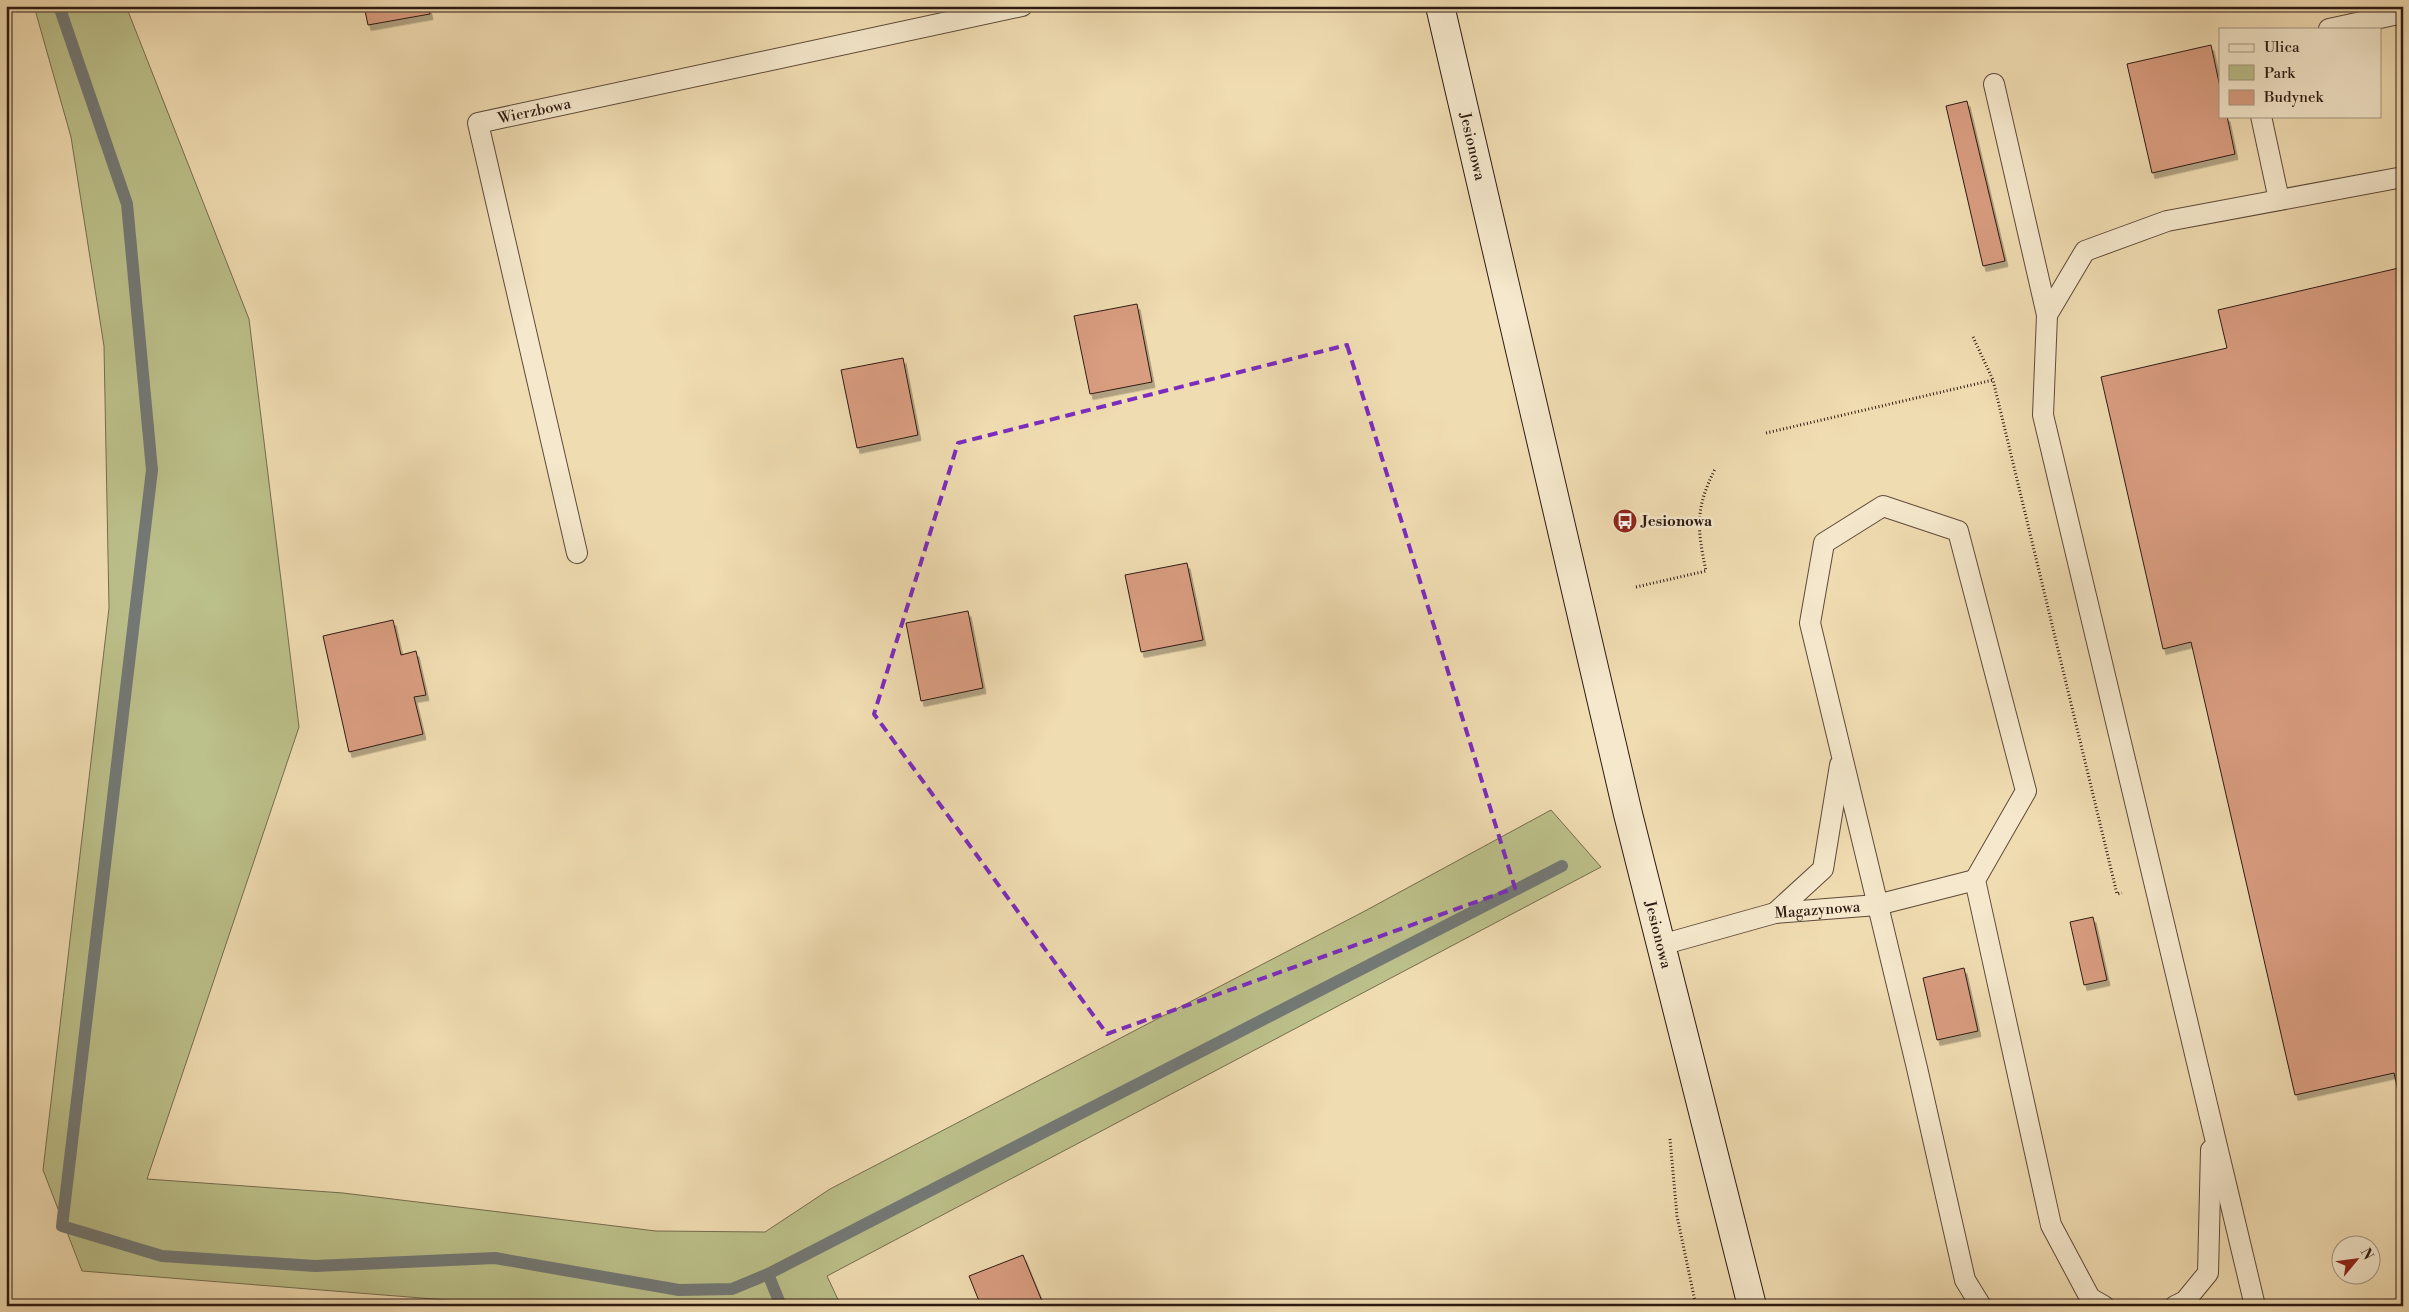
<svg xmlns="http://www.w3.org/2000/svg" width="2409" height="1312" font-family="'Libre Bodoni',serif">
<defs>
<filter id="shadow"><feDropShadow dx="3" dy="5.5" stdDeviation="0" flood-color="#0004"/></filter>
</defs>
<rect width="100%" height="100%" fill="#f0dcb1"/>
<filter id="stains"><feTurbulence type="fractalNoise" baseFrequency=".004" numOctaves="4"/><feColorMatrix values="0 0 0 0 .2 0 0 0 0 .09 0 0 0 0 .02 0 0 0 .5 -.17"/></filter>
<radialGradient id="worn" r=".72"><stop offset=".6" stop-color="#630" stop-opacity="0"/><stop offset="1" stop-color="#630" stop-opacity=".3"/></radialGradient>
<path fill="#bcc08a" stroke="#756d4e" d="M34,6H126L249,319L299,727L147,1179L343,1193L656,1231L765,1232L830,1189L1363,912L1551,810L1601,867L827,1276L841,1306H522L82,1271L43,1170L109,608L104,346L71,137Z"/>
<g fill="none" stroke-linecap="round" stroke-linejoin="round">
<path stroke="#737976" stroke-width="12" d="M59,6L127,204L152,470L62,1226L162,1256L315,1266L495,1258L679,1290L732,1289L768,1274L1562,866
M768,1274L781,1306"/>
</g>
<path fill="#d99d80" stroke="#2e1a13" filter="url(#shadow)" d="M364,6H428L430,14L368,25Z
M2211,45L2220,87V116H2227L2235,154L2152,173L2127,64Z
M1967,101L2005,261L1983,266L1946,106Z
M2403,267V1112L2394,1073L2295,1095L2191,642L2163,649L2101,377L2227,348L2218,310Z
M1137,304L1152,382L1090,394L1074,316Z
M903,358L918,435L857,448L841,370Z
M1187,563L1203,640L1141,652L1125,575Z
M968,611L983,688L921,701L906,623Z
M393,620L401,655L416,651L426,695L414,697L423,734L349,752L323,636Z
M2093,917L2107,980L2084,985L2070,922Z
M1964,968L1978,1031L1937,1040L1923,978Z
M1023,1255L1044,1306H981L969,1276Z"/>
<g fill="none" stroke-linecap="round" stroke-linejoin="round">
<defs>
<g id="lane">
<path d="M2329,29L2403,13"/>
<path d="M1994,84L2047,315L2043,415L2255,1306"/>
<path d="M2261,116L2279,200"/>
<path d="M2047,315L2085,251L2167,221L2403,177"/>
<path id="s1" d="M577,553L478,123L1022,6"/>
<path d="M1775,913L1823,869L1840,765"/>
<path id="s2" d="M1661,945L1775,913L1877,905L1975,880"/>
<path d="M1981,1306L1965,1280L1917,1068L1810,623L1824,543L1883,506L1958,531L2026,791L1975,880L2051,1225L2090,1298L2104,1306"/>
<path d="M2175,1306L2185,1301L2208,1273L2211,1150"/>
</g>
<g id="secondary">
<path id="s3" d="M1440,6L1628,814L1752,1306"/>
</g>
</defs>
<use href="#lane" stroke="#5e4a3a" stroke-width="22"/>
<use href="#secondary" stroke="#2e1a13" stroke-width="30"/>
<path stroke="#2e1a13" stroke-width="3" stroke-dasharray="1 2.5" stroke-linecap="butt" d="M1973,337L1993,380L2117,894L2122,893
M1766,433L1993,380
M1636,587L1706,571C1697,528 1695,509 1715,469
M1670,1139L1677,1216L1696,1306"/>
<use href="#lane" stroke="#f5e8cc" stroke-width="20"/>
<use href="#secondary" stroke="#f5e8cc" stroke-width="28"/>
</g>
<path fill="none" stroke="#7b2cbf" stroke-width="4" stroke-dasharray="10 6" stroke-linejoin="round" d="M1347,345L1515,888L1107,1034L874,714L958,443Z"/>
<defs>
<symbol id="bus-disc" viewBox="-11 -11 22 22"><circle r="9.5" fill="#8f2418" stroke="#f5e8cc"/><path d="M-5-6H5V4H4V6H2V4H-2V6H-4V4H-5ZM-3.5-4V0h7V-4ZM-3.5 1.2v1.5H-2V1.2ZM2 1.2v1.5H3.5V1.2Z" fill="#fff"/></symbol>
</defs>
<g fill-rule="evenodd">
<use href="#bus-disc" x="1611" y="507" width="28" height="28"/>
</g>
<g text-anchor="middle" dominant-baseline="central" stroke-width="5" stroke-linejoin="round" paint-order="stroke">
<g font-size="15" fill="#2e1a13" stroke="#f5e8cc">
<text stroke="none"><textPath href="#s1" startOffset="499">Wierzbowa</textPath></text>
<text stroke="none"><textPath href="#s3" startOffset="144">Jesionowa</textPath></text>
<text stroke="none"><textPath href="#s2" startOffset="161">Magazynowa</textPath></text>
<text stroke="none"><textPath href="#s3" startOffset="954">Jesionowa</textPath></text>
</g>
<g font-size="15" font-weight="bold" fill="#2e1a13" stroke="#f5e8cc" text-anchor="start">
<text x="1642" y="521">Jesionowa</text>
</g>
</g>
<rect width="2409" height="1312" fill="none" stroke="#f0dcb1" stroke-width="25"/>
<rect x="8" y="8" width="2394" height="1297" fill="none" stroke="#2e1a13" stroke-width="2.5"/>
<rect x="12" y="12" width="2384" height="1287" fill="none" stroke="#2e1a13"/>
<rect x="2219" y="28" width="162" height="90" fill="#f5e8cc" stroke="#a59682"/>
<rect x="2229" y="44" width="25" height="8" fill="#f5e8cc" stroke="#a59682"/>
<text x="2264" y="52" font-size="15" fill="#2e1a13">Ulica</text>
<rect x="2229" y="65" width="25" height="15" fill="#bcc08a" stroke="#a59682"/>
<text x="2264" y="78" font-size="15" fill="#2e1a13">Park</text>
<rect x="2229" y="90" width="25" height="15" fill="#d99d80" stroke="#a59682"/>
<text x="2264" y="102" font-size="15" fill="#2e1a13">Budynek</text>
<g transform="translate(2356 1260) rotate(61)"><circle r="24" fill="#f5e8cc" stroke="#a59682"/>
<path d="M0-4L9 19L0 12L-9 19Z" fill="#8f2418"/>
<text y="-8" font-size="14" font-weight="bold" text-anchor="middle" fill="#2e1a13">N</text>
</g>
<rect width="100%" height="100%" filter="url(#stains)"/>
<rect width="100%" height="100%" fill="url(#worn)"/>
</svg>
